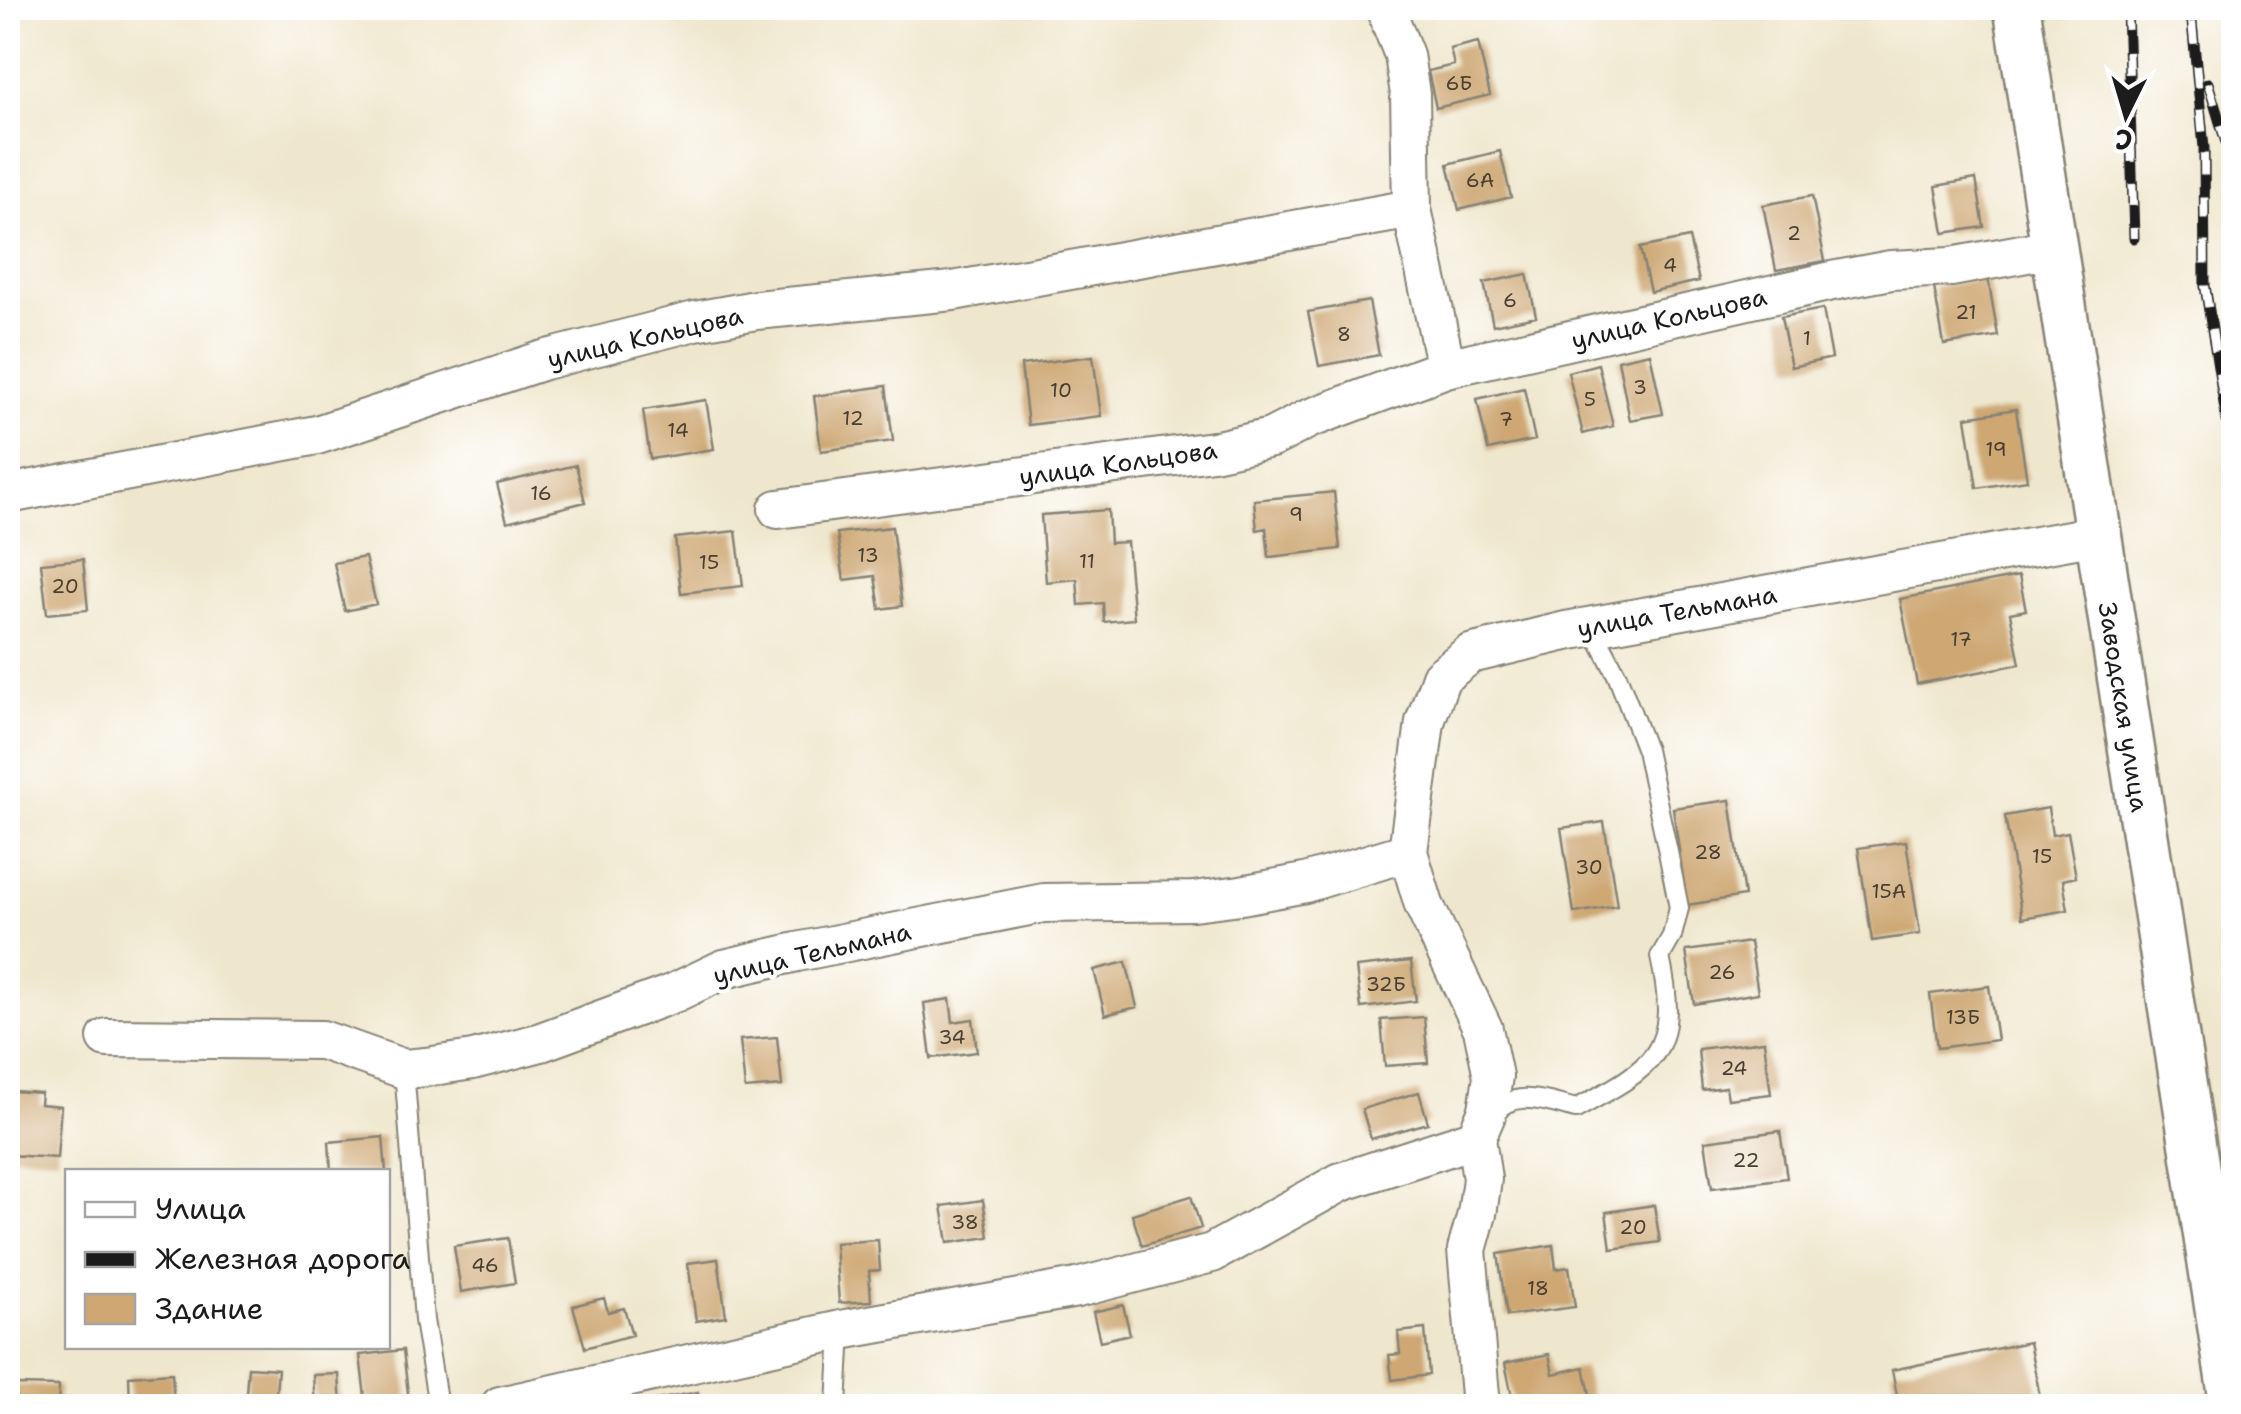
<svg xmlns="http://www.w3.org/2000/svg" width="2241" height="1414" font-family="'Shantell Sans',sans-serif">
<rect width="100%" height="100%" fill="#fff"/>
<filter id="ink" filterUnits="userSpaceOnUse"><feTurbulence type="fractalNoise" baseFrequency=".01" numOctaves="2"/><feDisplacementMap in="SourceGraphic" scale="20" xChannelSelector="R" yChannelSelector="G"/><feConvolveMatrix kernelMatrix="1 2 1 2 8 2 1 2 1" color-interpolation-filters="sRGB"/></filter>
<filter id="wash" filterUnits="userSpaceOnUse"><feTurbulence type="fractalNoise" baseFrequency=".0048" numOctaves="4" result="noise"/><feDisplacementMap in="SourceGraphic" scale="40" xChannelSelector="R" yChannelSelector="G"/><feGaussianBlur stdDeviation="2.25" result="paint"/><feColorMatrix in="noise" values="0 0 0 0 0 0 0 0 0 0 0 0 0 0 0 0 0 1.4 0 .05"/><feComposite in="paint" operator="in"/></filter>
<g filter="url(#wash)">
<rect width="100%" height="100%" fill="#efe7cd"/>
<g id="blocks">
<path fill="#cea773" d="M1478,42L1490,95L1436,108L1428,71L1454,65L1450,49Z
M1500,151L1511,197L1459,210L1448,164Z
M1976,179L1984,227L1944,233L1936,186Z
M1812,196L1825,261L1776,270L1763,205Z
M1689,238L1699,281L1650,292L1640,248Z
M1527,274L1536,316L1493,325L1484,283Z
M1988,278L1998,336L1944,345L1934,287Z
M1369,301L1379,355L1319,366L1308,312Z
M1823,309L1832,358L1791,367L1781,317Z
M1650,353L1663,414L1630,420L1618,360Z
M1093,356L1101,416L1028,425L1021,365Z
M1598,364L1613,426L1583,434L1568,372Z
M886,386L893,441L821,451L814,396Z
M1524,388L1535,440L1488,450L1477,399Z
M706,400L714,449L650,459L643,410Z
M2016,409L2027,480L1977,488L1966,417Z
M576,465L585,502L507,522L497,484Z
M1334,492L1340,549L1269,557L1266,528L1257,530L1254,500Z
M1108,510L1110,543L1127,542L1134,619L1104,622L1103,603L1079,605L1077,579L1046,582L1041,515Z
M892,527L902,606L880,609L875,576L844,580L837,533Z
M736,531L743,586L681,593L675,538Z
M365,557L376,604L345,611L334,563Z
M83,559L88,610L47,614L41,563Z
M2019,576L2026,610L2010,613L2020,664L1917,684L1900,599Z
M1730,800L1744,896L1687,905L1673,808Z
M2048,808L2052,835L2068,832L2076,877L2063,880L2068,910L2022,918L2005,816Z
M1604,822L1617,906L1574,913L1561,828Z
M1906,841L1920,934L1872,941L1858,848Z
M1750,942L1758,993L1694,1004L1686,951Z
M1411,961L1416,1001L1361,1008L1356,967Z
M1126,962L1137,1007L1105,1015L1094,970Z
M1989,986L1997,1040L1937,1048L1930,994Z
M950,999L953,1022L973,1019L977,1052L931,1058L924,1003Z
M1424,1017L1428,1063L1385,1066L1381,1020Z
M777,1037L782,1086L745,1089L740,1040Z
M1764,1041L1771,1094L1728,1099L1726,1087L1702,1090L1698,1049Z
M12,1091L41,1093L40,1104L61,1106L57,1158L8,1155Z
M1419,1092L1428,1123L1371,1139L1362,1109Z
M1780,1131L1787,1178L1712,1188L1705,1141Z
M383,1137L386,1172H331L329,1142Z
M1191,1196L1201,1228L1142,1246L1132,1214Z
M983,1200L989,1237L948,1243L942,1206Z
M1654,1205L1660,1242L1611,1249L1606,1212Z
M508,1238L515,1283L461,1292L454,1246Z
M878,1240L880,1270L869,1271L871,1301L839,1303L835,1243Z
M1553,1245L1556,1269L1569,1267L1575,1307L1507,1316L1498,1254Z
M718,1259L726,1316L696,1321L688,1263Z
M604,1298L608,1312L624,1308L632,1335L585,1348L573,1306Z
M1123,1305L1130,1334L1100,1341L1093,1312Z
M1425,1329L1429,1375L1392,1380L1389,1355L1400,1354L1398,1332Z
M2029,1342L2042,1406H1899L1892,1370Z
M403,1350L409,1402L366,1406L360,1355Z
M1549,1354L1553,1374L1584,1367L1591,1399L1561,1406H1514L1505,1363Z
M248,1367L278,1369L275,1406H245Z
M172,1373L174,1406H130L129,1376Z
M339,1374L341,1406H315L313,1375Z
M16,1385L59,1386L58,1406H16Z
M698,1392L700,1406H657L656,1400Z"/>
</g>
</g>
<g filter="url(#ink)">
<use href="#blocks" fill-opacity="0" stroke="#868274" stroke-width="2.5"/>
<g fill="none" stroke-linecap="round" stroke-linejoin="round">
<defs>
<path id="service" d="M404,1069L424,1320L438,1406
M1493,1115C1514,1087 1547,1102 1576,1109C1655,1066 1681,1052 1660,957L1672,936L1679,908L1668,852L1646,750L1617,675L1592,626
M837,1406L841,1330"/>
<path id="minor" d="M1385,8L1404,55L1410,94L1412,209
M8,494L317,435L544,360L695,321L756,310L953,291L1412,209L1446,368L1832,281L1891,270L1951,267L2054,248
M778,509L1213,451L1271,438L1308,419L1446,368
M107,1038L322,1040L404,1069L426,1067L473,1060L541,1042L674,993L724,969L797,952L1044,903L1193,901L1241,895L1305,883L1408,852
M500,1406L841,1330L1077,1288L1212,1253L1341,1182L1476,1138
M1481,1406L1467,1250L1477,1214L1482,1179L1476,1138L1488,1110L1493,1076L1483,1029L1424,905L1408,852L1425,722L1441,677L1470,654L1566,631L2097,535"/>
<path id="tertiary" d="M2017,8L2233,1406"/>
</defs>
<use href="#service" stroke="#868274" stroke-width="22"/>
<use href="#minor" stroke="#868274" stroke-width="42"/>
<use href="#tertiary" stroke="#868274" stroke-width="50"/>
<use href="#service" stroke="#fff" stroke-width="18"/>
<use href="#minor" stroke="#fff" stroke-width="38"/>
<use href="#tertiary" stroke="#fff" stroke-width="45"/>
<defs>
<path id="rail" d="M2127,8L2134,238
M2192,22L2204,148L2205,286L2233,459
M2208,83L2234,169"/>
</defs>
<use href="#rail" stroke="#1c1c1c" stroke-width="11"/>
<use href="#rail" stroke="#fff" stroke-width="8" stroke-dasharray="22" stroke-linecap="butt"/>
</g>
</g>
<g text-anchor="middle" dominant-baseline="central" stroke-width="8" stroke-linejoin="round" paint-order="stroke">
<g font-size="20" fill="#483f32">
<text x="1459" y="83">6Б</text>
<text x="1480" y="180">6А</text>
<text x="1794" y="233">2</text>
<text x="1670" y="265">4</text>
<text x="1510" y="300">6</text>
<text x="1966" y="312">21</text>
<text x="1344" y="334">8</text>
<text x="1807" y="338">1</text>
<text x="1640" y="387">3</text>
<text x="1061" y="390">10</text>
<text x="1590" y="399">5</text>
<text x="853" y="418">12</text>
<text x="1506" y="419">7</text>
<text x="678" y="430">14</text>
<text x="1996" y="449">19</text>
<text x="541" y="493">16</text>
<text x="1296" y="514">9</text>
<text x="868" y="555">13</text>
<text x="1087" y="561">11</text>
<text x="709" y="562">15</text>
<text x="65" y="586">20</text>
<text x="1961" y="639">17</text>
<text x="1708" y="852">28</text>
<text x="2042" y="856">15</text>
<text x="1589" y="867">30</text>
<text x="1889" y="891">15А</text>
<text x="1722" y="972">26</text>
<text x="1386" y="984">32Б</text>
<text x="1963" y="1017">13Б</text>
<text x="952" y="1037">34</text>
<text x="1734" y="1068">24</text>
<text x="1746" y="1160">22</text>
<text x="965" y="1222">38</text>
<text x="1633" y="1227">20</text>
<text x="485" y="1265">46</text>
<text x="1538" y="1288">18</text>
</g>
<g font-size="25" fill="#1c1c1c" stroke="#fff">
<text transform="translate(1669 318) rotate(-13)">улица Кольцова</text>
<text transform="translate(645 337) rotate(-13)">улица Кольцова</text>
<text transform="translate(1118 463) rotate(-8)">улица Кольцoва</text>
<text transform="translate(1677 611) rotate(-10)">улица Тельмана</text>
<text transform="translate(2124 707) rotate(81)">Заводская улица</text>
<text transform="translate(812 953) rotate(-13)">улица Тельмана</text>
</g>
</g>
<rect width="2241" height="1414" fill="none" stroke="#fff" stroke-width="40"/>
<rect x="65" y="1169" width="325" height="180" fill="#ffffff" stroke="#a4a4a4" stroke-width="2.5"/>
<rect x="85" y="1202" width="50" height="15" fill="#ffffff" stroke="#a4a4a4" stroke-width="2.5"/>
<text x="155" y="1219" font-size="30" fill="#1c1c1c">Улица</text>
<rect x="85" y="1252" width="50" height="15" fill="#1c1c1c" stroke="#a4a4a4" stroke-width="2.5"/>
<text x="155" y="1269" font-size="30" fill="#1c1c1c">Железная дорога</text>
<rect x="85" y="1294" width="50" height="30" fill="#cea773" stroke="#a4a4a4" stroke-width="2.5"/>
<text x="155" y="1319" font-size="30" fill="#1c1c1c">Здание</text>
<g transform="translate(2126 115) rotate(185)" stroke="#ffffff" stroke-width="8" paint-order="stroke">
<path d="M0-8L18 38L0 25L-18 38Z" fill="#1c1c1c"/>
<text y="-15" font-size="28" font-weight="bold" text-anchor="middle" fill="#1c1c1c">С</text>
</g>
</svg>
